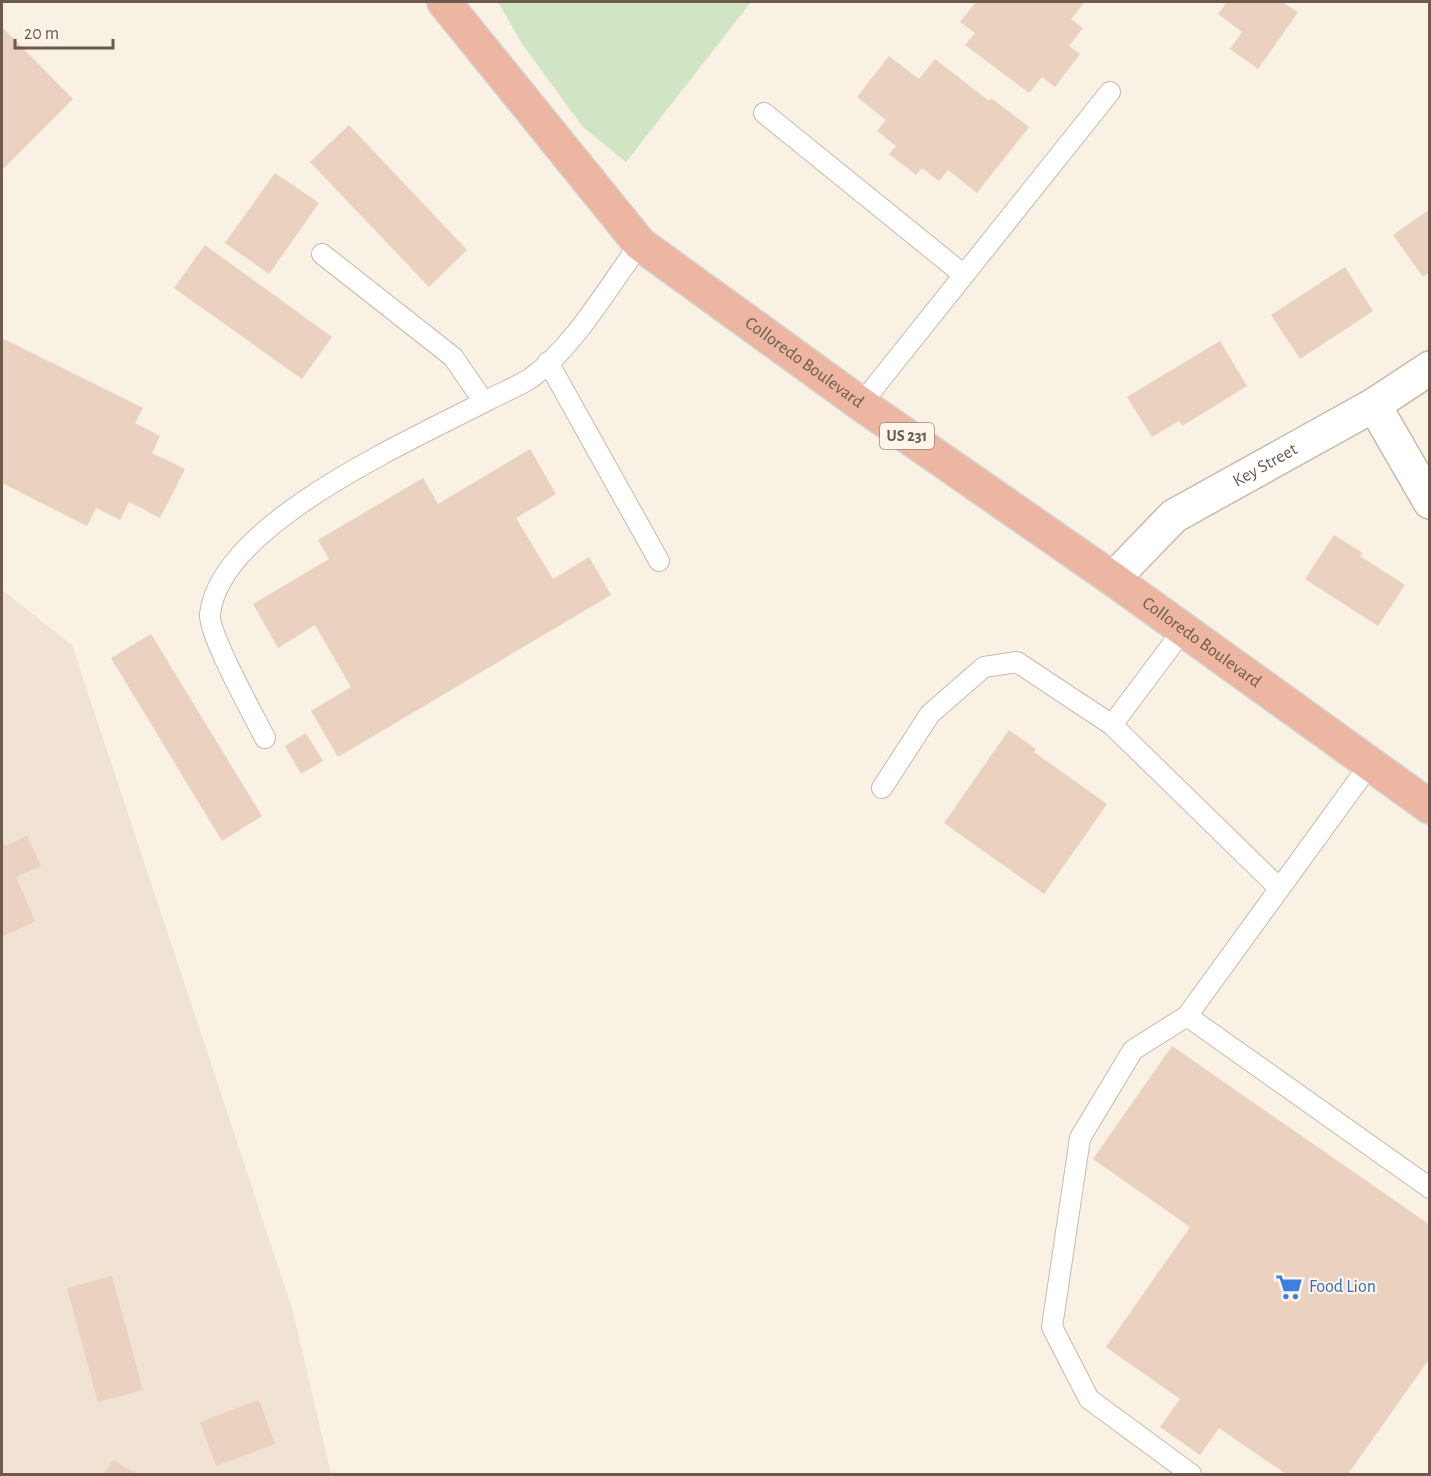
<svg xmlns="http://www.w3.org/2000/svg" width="1431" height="1476" font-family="'Alegreya Sans',sans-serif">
<rect width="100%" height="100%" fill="#f9f1e4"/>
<path fill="#f0e3d3" d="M2,590L72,645L292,1308L331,1474H2Z"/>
<path fill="#d1e5c4" d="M498,2H751L626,162L583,127L522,44Z"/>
<path fill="#ebd1bf" d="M976,2H1085L1071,19L1083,28L1069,46L1080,54L1055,87L1042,77L1029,93L965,45L975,33L960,22Z
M1227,2H1282L1298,12L1258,69L1230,49L1242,32L1218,14Z
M2,27L73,99L3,169L2,168Z
M889,56L919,79L935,59L989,101L991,98L1029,127L977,193L948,170L939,181L922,168L916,175L889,154L896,146L877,131L886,120L857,97Z
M349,125L467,250L429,287L310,162Z
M275,173L319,203L269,274L225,243Z
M1430,209V272L1423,277L1393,235Z
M205,245L332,337L302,379L174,288Z
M1345,267L1373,311L1300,359L1271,315Z
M2,338L143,408L135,423L160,436L152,453L185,469L160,518L129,502L120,520L96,508L87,526L2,483Z
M1220,341L1247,386L1182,426L1179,421L1152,437L1127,397Z
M530,449L556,494L516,518L553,579L589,557L611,595L338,757L311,711L351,687L315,625L278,648L253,604L329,559L318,540L423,478L438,504Z
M1334,535L1363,553L1360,556L1405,585L1378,626L1305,579Z
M151,634L262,816L222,841L111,658Z
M1009,730L1036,749L1034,752L1107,804L1044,894L944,823Z
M306,733L323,761L301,774L285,746Z
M27,836L41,866L16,877L35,921L2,937V838L5,846Z
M1172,1046L1430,1225V1358L1348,1474H1286L1219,1428L1200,1455L1160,1427L1180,1399L1106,1347L1190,1227L1093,1159Z
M112,1276L143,1390L98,1402L67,1288Z
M259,1400L275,1444L216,1466L200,1422Z
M113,1460L137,1474H104Z"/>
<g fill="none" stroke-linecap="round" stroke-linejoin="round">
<defs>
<path id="lane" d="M764,113L964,275
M322,254L453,357L484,402
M548,362L659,561
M861,404L1110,92
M1183,630L1112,725L1279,888
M265,738C254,716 208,634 210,614C220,523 412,440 486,401C501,393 517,387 531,378C574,347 608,287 640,244
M1370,764L1187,1016L1430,1188
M882,788L930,714L984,667L1017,662L1112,725
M1187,1016L1133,1050L1080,1138L1052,1327L1089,1399L1191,1474"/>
<g id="street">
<path d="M1374,405L1430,502"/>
<path id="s1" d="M1113,579L1174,516L1374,405L1430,368"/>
</g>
<g id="highway">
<path id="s2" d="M444,2L640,244L861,404L1113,579L1430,807"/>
</g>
</defs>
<use href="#lane" stroke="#c8b9ac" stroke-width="22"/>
<use href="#street" stroke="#c8b9ac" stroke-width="36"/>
<use href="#highway" stroke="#d6d1cd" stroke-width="36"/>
<use href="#lane" stroke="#fff" stroke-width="20"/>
<use href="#street" stroke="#fff" stroke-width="33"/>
<use href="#highway" stroke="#ecb6a2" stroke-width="33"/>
</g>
<defs>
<symbol id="supermarket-bare" viewBox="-9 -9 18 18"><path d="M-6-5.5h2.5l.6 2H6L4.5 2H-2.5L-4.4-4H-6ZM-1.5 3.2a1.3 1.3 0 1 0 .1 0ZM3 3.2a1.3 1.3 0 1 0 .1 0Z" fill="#3f7fe0" stroke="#fdf5ea" stroke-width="2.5" paint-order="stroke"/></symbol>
</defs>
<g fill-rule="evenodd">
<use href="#supermarket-bare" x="1270" y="1268" width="38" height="38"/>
</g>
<g text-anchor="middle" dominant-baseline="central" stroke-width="4.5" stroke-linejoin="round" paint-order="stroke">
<rect fill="#fdf5ea" stroke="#99887c" stroke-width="1.5" x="880" y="423" width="54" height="26" rx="4.5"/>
<g font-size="16" font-weight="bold" fill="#6e594d">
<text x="907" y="436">US 231</text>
</g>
<g font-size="18" fill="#6e594d" stroke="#fdf5ea">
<text stroke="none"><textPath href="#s2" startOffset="514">Colloredo Boulevard</textPath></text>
<text stroke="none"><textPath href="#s1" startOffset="192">Key Street</textPath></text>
<text stroke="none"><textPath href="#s2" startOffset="1000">Colloredo Boulevard</textPath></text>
</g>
<g font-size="18" fill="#366cbe" stroke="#fdf5ea" text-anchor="start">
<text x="1309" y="1287">Food Lion</text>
</g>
</g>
<rect width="1431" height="1476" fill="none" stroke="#6e594d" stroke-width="6"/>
<path d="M15 39v9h98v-9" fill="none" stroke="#6e594d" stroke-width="3"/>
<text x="24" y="39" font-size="18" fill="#6e594d" stroke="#fdf5ea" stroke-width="4.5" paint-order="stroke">20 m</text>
</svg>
